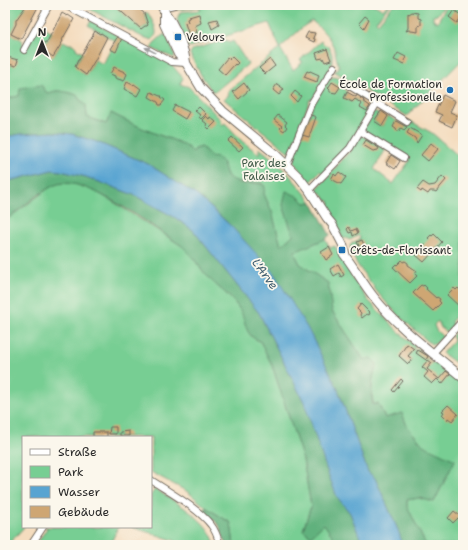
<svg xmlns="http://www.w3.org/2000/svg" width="468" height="550" font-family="'Shantell Sans',sans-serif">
<rect width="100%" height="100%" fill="#fbf7ec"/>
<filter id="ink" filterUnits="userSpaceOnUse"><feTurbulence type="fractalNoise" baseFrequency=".025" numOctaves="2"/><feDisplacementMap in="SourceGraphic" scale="8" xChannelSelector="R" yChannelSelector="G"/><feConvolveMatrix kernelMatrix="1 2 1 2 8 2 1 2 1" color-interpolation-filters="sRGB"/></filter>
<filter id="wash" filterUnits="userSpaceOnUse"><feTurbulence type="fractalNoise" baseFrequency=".012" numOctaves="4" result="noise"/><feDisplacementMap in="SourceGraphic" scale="16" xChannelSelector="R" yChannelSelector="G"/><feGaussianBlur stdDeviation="0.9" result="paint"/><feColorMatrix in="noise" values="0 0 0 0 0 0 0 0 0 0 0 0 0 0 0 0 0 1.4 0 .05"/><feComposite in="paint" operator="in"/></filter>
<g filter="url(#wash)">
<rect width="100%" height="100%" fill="#f4dcbe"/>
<path fill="#77ce93" stroke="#517c5f" d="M5,5H24L26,6L11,34L21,39L24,47L40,25L52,32L47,42H45L48,54L53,57L63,41L69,44H73L76,47V49L83,53L77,62L82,71L81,72L86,75L95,60L103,64L115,41L88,25L91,21L171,64L183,78L180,84L189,87L201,99L221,120L222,125L225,123L242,141L259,154V148C280,163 296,182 312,202L305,203L297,196L283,205L293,235L281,246L272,212L264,194L262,183C251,182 240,184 231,179C222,173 227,158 211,157L202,147L195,149L193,152C182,141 168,139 154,133C139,128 125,120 111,113L106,124L87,117L86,105L74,94C68,94 65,92 60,91C55,90 52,93 47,93L41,85L34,87L29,86L19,96L5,99Z
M82,5H114L141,29L145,26H147L148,25L144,13H148C152,21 162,34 151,40L147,38L146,39Z
M180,5H375L383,10L387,5H390L376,21L378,23L393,5H445L437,15L433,16V20L437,22L439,21L440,17L448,5H463V65L460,62L407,116L334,71L338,70L339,66C337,61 336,57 335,51C331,38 322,29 312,21L304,26L280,48L293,70L303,62L300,60L321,41L325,45L329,46L332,55V63L330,68L312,100L310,99L290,153L239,112L224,99L229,95L227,92L280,48L269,23L190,47L186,45L177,19L180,12L201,10L200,7L177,10Z
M163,35H166L175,55L174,58L151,48L154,43Z
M225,40L229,43L233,41L248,64L216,91H212L201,75L190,54L192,50Z
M334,77L339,78L348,83L344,89L347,92L344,98L352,102L355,99L362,104L360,107L367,111L372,102L373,103L350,143L323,174L320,171L310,182L294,163L295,159L294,155L313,105L329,78Z
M374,111L379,114L374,121L382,126L388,116L406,126L410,121L432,133L463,160V308L451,322L453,326L447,332L441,328L438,321L434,325L436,330L443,337L435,344H431C411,327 390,309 374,288V287C365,275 352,261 350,246L352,243L360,239L359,235L350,240L345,238L343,239L327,208L330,202L325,199L321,192L317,194L315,191L350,151L361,135L386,149L374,169L393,184L410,160L364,132L363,131Z
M59,183L74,184L93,190L115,203L182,246C193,256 198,266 208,277C217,287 230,295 238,307C248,319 242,335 260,341L272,365L303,460L311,506L303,530L324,524L339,545H234L231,523L207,508L188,492L151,472V437H23V527H24L8,545H5V221L49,188Z
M325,239L330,248L335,246L353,278L368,300L397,330L415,346L414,349L415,351L418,348L428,356L427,359L432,363L436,362L463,385V545H426L407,506V500L419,498L434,502L455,460L423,446L407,426L402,414L385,418L378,403L374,405C370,391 372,378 377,364L364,360L332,311L328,283L300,264L294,252Z
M463,323V368L442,353L454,340L452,336Z
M155,489C175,502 210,520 215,545H182L173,540L132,527H151V495Z
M45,527H118L110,545H33L34,544L36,545L47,528Z"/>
<path fill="#61b17d" stroke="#466e54" d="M41,85L47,93C52,93 52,91 57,91C59,90 75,94 77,95L79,99L86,105L87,117L106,124L111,113C125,120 139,127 154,133C168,139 182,141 193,152L195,149L202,147L211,157C229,158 221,173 231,179C232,179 239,182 240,183C248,186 257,180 265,186L264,194L272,212L281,246L293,235L283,205L286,191L297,196L305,203L312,202L330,235L325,239L294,252L300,264L328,283L332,311L364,360L371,358L377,364C372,378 370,391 373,405L378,403L385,418L402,413L407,426L423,445L455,460L434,502L419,498L407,500V506L426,545H403L398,530L375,478L368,472L337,387L251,249L231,226L217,213L198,196L148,164L97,142L72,134L53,132L21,134L5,137V99L19,96L20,88Z
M52,170L61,171L86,177L134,195L174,217L193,230L259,313L304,402L326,468L337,497L350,513L363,545H339L324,524L311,536L303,530L311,506L303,460L272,365L260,341C242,335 248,320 238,307C230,295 217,287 208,277C198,266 193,256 182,246C158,230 85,175 58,184C44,188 18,211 5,221V182Z
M207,508L231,523L234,545H226L219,525L203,510Z"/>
<path fill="#59a4d1" stroke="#42687e" d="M53,132L72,134L97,142L148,164L198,196L231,226L274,273L308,329L337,387L368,472L375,478L398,530L403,545H363L350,513L337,497L326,468L304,402L259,313L193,230L174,217L134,195L86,177L61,171L52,170L5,182V137L21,134Z"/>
<g id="blocks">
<path fill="#cea673" d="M24,5H39L21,39L11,34L16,24V20L26,6Z
M114,5H134L144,13L148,25L147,26H145L141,29Z
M454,10L462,16L457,23L449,17Z
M412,12L418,13V18L421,19V25L418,26V32L411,31L409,30L406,31L408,28V13L409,14Z
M62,13L67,16L68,15L74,19L62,40L63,41L53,57L42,49L45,42H47Z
M199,14L201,23L195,26L197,33L189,36L185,23L188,22L187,19L189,18V17Z
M365,16L369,19L364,28L359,23Z
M217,19L219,25L212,29L209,21Z
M95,31L100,34L101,33L107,37L95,60L86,75L75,67L78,60H79Z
M308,32L315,33L313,38L315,39L314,42L305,38Z
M118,36L122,38L116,52L110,49Z
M327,49L331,60L325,62L323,58L318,59L316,53Z
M398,53L406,57L404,61L405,62L404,64L394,60Z
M7,57L18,60L16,66L5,63Z
M228,57L230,59L232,57L238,63L236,65L235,64L225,75L218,69Z
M270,59L275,66L265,74L259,68Z
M114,67L122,71H123L127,74L124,81L115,78V76L110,74Z
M307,71L309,72L310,71L319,75L317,82L304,77Z
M127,82L133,85L134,84L141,89L137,96L124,89Z
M332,82L340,87L336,93L330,92V90L328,88Z
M244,83L249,90L239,99L233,92Z
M277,84L284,89L279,95L273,90Z
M295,91L301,96L297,102L291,96Z
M151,92L160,96H162L161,97L165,100L161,105H159L158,102L149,97Z
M347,92L356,97L357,95L361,97L360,98L364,100L363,101L370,106L367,111L360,107L362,104L355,99L352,102L344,98Z
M443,95L455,101L450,112L457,115L452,127L439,121L442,115L435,112Z
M175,105L189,112L185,119L172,111Z
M199,107L206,114L201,119L199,117L200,115L195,111Z
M381,111L388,116L382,126L374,121Z
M278,115L287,122L285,125L287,127L284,131L280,128L282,126L274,120Z
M311,115L316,117L309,137L302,135L308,118L309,119Z
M206,116L209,119L210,117L216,122L209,129L206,126L207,124L202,120Z
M396,121L407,127L404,130L401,128L399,131H397L396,129L393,127Z
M410,128L422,135L417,143L415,138L407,133Z
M232,137L243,147L239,151L228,141Z
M366,140L379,148L378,150L373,151L363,145Z
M431,143L438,149L428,161L421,155Z
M391,155L400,161L395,169L386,163Z
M339,172L346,177L341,184L331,179L334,174L336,176Z
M442,176L446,180L436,192L434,191H430L428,194L422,190L421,192L417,189L423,182L429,186L435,185Z
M349,227L351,231L356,229L358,233L353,236L352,232L349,233L347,229Z
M434,234L442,242L424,262L416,255L418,252L416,251L419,248L420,249L429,239L428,238L431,235L432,236Z
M362,240L364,245L360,247L362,251L359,252L357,247L359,246L357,242Z
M329,247L333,255L326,260L321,252Z
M402,260L403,262L405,261L408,263V265L417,271L415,274L417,276L410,283L393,267L396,264L397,265Z
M338,264L344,275L341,277L339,273L334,276L330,269Z
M421,285L423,286L424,285L427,288L426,289L436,298L437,297L440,299L439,301L441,303L433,311L413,293Z
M454,288L456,290L458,288L463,293V306L461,308L447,295Z
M361,304L370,313L369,315L367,314L362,318L360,315L361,313L357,309Z
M407,344L414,349L408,356L412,359L408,364L399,356Z
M418,350L428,356L426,360L416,353Z
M428,360L432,363L427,369L439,379L446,371L450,374L442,384L437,379L432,384L424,377L428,372L422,367Z
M401,379L403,381L394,392L392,390Z
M448,405L458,414L452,421L448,418L447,420L442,415L444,412L442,411Z
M110,427H116V434H109Z
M129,431V436H120V432Z
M93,432H107V437H93Z
M454,511L460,516L463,513V522L458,518L453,523L448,518Z"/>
</g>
</g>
<g filter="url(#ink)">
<use href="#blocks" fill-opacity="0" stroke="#71695e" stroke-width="1"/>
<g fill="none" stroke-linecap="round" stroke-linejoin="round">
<defs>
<path id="minor" d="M65,5L172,62L186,63
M162,8L174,5
M24,50L49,5
M377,103L407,122
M360,131L404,158
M286,164L289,160L311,104L334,67
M309,190L350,148L377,103L348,85
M433,353L463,320
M151,480C169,492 198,508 211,525C216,531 218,538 220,545
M31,545L43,527"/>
<path id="major" d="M161,5C164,12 167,15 171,21C178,33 184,48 186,62
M164,13V24L178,54L186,63L201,88L223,111L275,154L299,177L309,190L327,218L332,224L343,245L346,257
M343,253C354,267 362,282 373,296C398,328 432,352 463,378"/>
</defs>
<use href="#minor" stroke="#71695e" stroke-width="8"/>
<use href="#major" stroke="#71695e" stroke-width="10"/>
<use href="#minor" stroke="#fff" stroke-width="6"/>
<use href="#major" stroke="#fff" stroke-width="8"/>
</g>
<defs><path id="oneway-solid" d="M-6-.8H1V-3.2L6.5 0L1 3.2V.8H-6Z"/></defs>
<use fill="#a0a0a0" href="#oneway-solid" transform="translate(150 50) rotate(-152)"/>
</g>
<g fill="#1f6fb2" stroke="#fbf7ec" stroke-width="1.5">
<rect x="174" y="33" width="8" height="8" rx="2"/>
<circle cx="450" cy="90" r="4"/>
<rect x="338" y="246" width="8" height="8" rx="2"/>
</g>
<g text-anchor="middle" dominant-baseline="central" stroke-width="3.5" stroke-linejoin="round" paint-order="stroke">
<g font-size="11" fill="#2b2b2b" stroke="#fbf7ec" text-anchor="start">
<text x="186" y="37">Velours</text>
<text x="442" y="84" text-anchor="end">École de Formation<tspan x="442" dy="13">Professionelle</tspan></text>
<text x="350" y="250">Crêts-de-Florissant</text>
</g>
<g font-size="11" fill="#425c4a" stroke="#fbf7ec">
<text x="264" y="163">Parc des<tspan x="264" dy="13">Falaises</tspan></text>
</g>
<g font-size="12" font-style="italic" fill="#3d5b6d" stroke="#fbf7ec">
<text transform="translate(265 274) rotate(54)">L'Arve</text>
</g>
</g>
<rect width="468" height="550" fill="none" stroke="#fbf7ec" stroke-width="20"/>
<rect x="22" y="436" width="130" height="92" fill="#fbf7ec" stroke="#a8a59f"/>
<rect x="30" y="449" width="20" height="6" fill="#ffffff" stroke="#a8a59f"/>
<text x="58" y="456" font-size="12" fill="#2b2b2b">Straße</text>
<rect x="30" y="466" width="20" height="12" fill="#77ce93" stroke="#a8a59f"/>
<text x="58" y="476" font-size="12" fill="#2b2b2b">Park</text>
<rect x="30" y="486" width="20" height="12" fill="#59a4d1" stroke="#a8a59f"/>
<text x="58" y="496" font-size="12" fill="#2b2b2b">Wasser</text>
<rect x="30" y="506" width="20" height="12" fill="#cea673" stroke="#a8a59f"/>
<text x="58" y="516" font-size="12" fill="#2b2b2b">Gebäude</text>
<g transform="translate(42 42)" stroke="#fbf7ec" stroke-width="3" paint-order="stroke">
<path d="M0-3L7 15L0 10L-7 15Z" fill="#2b2b2b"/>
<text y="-6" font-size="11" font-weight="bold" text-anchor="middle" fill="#2b2b2b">N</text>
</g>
</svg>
